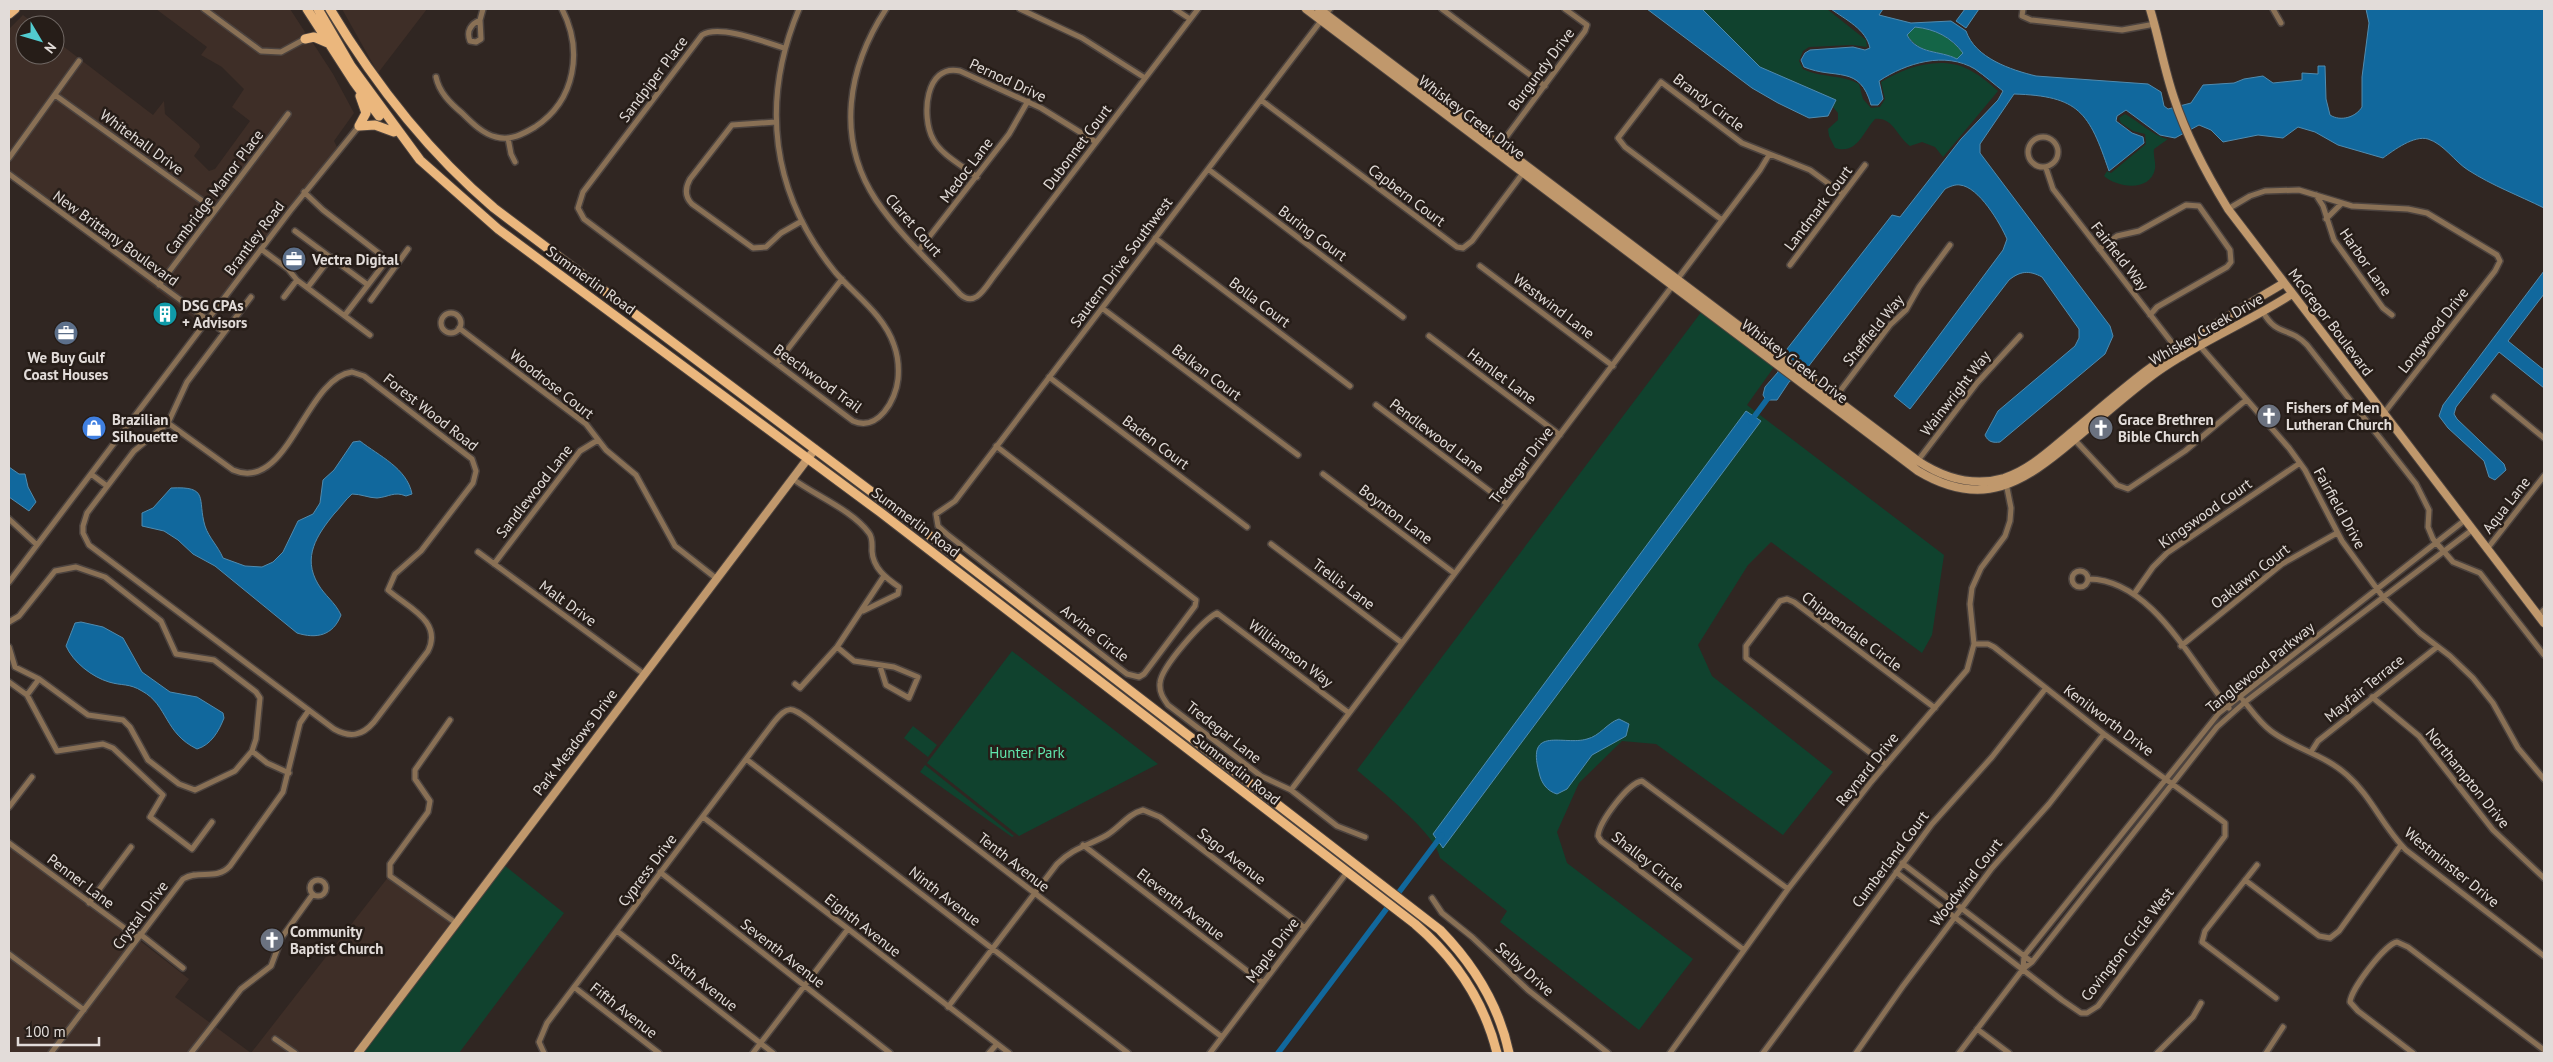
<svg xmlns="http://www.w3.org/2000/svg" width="2553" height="1062" font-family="'PT Sans',sans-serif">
<rect width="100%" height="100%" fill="#302622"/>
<path fill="#3e2e27" d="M156,9H290L305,32L301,38L311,40L333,74L354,113L334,141L337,147L204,326L9,177V29L23,15L36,25H25V55H55V40L153,115L164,101L165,114L199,144L200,147L194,156L209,171L215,169L250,121L232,107L244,89L222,67L201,55L207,47Z
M342,9H427L378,73Z
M9,847L139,940L189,979L175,997L251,1053L389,876L451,924L354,1053H9Z"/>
<path fill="#10422e" d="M1702,9H1827L1866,40L1867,47L1852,45L1809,47L1803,51L1799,61L1803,69C1820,78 1841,74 1859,84L1863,99L1871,108L1880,107L1885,99L1881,82C1907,66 1945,54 1973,72C1982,77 1990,84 1998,91L1943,157L1935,147L1922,142L1910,146C1897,137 1893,117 1875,119C1863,132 1857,155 1835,148L1829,136L1828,129L1838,120V113L1833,107L1836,100L1760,67Z
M2125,114C2138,121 2155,137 2168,139L2154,149C2153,156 2156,162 2155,169C2150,193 2116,187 2104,176L2107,171L2111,173L2146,144L2145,134L2133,131L2121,123L2119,118Z
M1702,311L1774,367L1747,405L1944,555L1932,635L1922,653L1771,542L1748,565L1698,645L1712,676L1833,772L1783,835L1656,744L1622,741L1579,783L1557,832L1567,863L1693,959L1639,1030L1500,922L1507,911L1440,858C1437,834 1376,787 1357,770Z
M1012,651L1158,764L1019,836L927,763Z
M913,726L937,745L928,757L904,738Z
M925,765L1014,836L1012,837L920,772Z
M504,865L564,913L459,1053H362Z"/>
<path fill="#146547" d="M1915,27C1935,29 1950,37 1963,53L1957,59C1940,50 1918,55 1907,34Z"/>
<path fill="#11689d" stroke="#508baf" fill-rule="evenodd" d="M1647,9H1702L1760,67L1836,100L1828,116L1809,118L1778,103L1752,88Z
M1831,9H1883L1879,15L1911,23L1951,21L1966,31C1975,58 2011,70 2036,76L2148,84L2161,92L2164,106L2168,109L2191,103L2203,85L2234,83L2244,79L2263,76L2273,83L2302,80V73L2318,74V66H2325L2326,99L2330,115C2341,122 2356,117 2362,107V77L2369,23L2366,9H2544V208C2518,195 2493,186 2468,170C2454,161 2444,144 2428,139C2414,135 2394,150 2383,158L2338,145L2315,132L2298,127L2283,138L2258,135L2223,142L2211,130L2199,125L2175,138L2160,135L2126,110L2117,116L2116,121L2132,133L2143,137L2144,143L2109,171C2089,112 2079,96 2014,94L1980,144V153L2110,326L2113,336L2105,354L2000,442C1993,443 1988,442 1985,435L1998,411L2075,346L2079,338V329L2042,277C2029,270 2020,271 2009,280L1910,409L1894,396L2003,250L2007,239C2000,223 1979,187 1960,185C1955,184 1949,187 1945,189L1808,367L1789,382L1777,400H1766L1763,395L1765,387L1778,372L1787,349L1892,215L1900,217L1961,139L1998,100L2003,91C1994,84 1985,76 1975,69C1945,51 1906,63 1879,81L1883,99L1878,105H1871C1860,64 1835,80 1804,67L1801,60L1805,53L1810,50L1853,47L1865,50L1870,48C1866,29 1846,20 1831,9ZM1915,27C1935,29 1951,37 1963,53L1957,59C1940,50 1918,55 1907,35Z
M1965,9H1979L1966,28L1956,21Z
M2544,271V294L2508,341L2544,370V388L2499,352L2456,407L2454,414L2457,419L2504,464L2506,470L2495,480L2489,477L2484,461L2448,428L2439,416L2443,405Z
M1746,411L1761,421L1443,848L1433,834Z
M360,441C379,456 407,468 412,494L406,496C394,491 389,497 377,498C369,498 361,494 352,494C345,500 340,508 334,514C317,535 302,557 318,584C325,596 335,602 341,615C333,636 316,639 297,633L215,566L193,554L178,540L164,531L142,526V513L153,508L171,488C210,486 197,499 205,526C209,538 218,546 223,558L245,566L262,567L273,562L283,552L298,521L313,514L320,503L323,480L334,470L353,442Z
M9,467L19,474H25L28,487L36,502L29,511L9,497Z
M81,622L103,627L123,638L142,672L170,692L197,697L223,713L224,718C219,731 211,745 197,749C164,733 168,705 142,691C129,683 122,686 109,682C92,677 73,662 66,646L75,623Z
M1619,719L1629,724L1626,736L1592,755L1567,789L1557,794C1547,791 1541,783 1539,772C1526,725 1564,746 1587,739C1600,736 1607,723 1619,719Z"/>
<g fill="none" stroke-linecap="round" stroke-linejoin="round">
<path stroke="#11689d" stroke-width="5.5" d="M1751,421L1771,394
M1278,1053L1442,835"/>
<defs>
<path id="street" d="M204,9L261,51L281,52L305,39
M886,9C848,67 835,138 876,200C899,234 931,263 960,294C975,308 985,288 994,276L1198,9
M1020,9L1082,38L1145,78
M1175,9L1190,19
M1442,9L1545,86
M2023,9L2022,16L2031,20L2122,30L2155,24
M2273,9L2281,23
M480,20L481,39L476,42L470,41C466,31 471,24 480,20Z
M480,20L483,9
M784,48C765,42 719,24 702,35L583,192L578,208L584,219L853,421C878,432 896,400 898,379C899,368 898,356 894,345C884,315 855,295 835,272C771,193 760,102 799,9
M436,77C439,92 450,103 462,113C472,123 483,134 496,137C511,141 523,134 535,127C576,100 583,50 562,9
M55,95L215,210
M1261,100L1457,247L1463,248L1472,241L1523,173
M776,122L732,125L690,179C685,188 685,197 692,204L753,248L766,247L781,233L802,221
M2028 152a15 15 0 1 1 30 0a15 15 0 1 1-30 0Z
M508,138L511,154L515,162
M1495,152L1585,31L1587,25L1565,9
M9,158L79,61
M2046,168L2053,189L2183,357
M1208,169L1403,317
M9,174L224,332
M977,177C963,166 941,155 933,139C921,117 925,63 960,71L1041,108L1096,142
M304,192L323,210L380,254L384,264L345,315
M2316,195L2323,206L2334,240L2383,308L2392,315
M2228,209L2250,196L2265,191L2299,190L2352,206L2408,209L2427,213L2497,255L2500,261L2495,271L2384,413
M2326,219L2341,204
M1722,220L1625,147L1618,138L1661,82L1742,143L1810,170L1843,194
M295,231L368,285
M1155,238L1350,386
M261,249L288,269L297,280L370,335
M2099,249L2117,236L2139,231L2186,205L2199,206L2230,250L2231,262L2227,267L2157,307L2150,315
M919,250L1009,134L1028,101
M380,255L396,266
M1790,265L1865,165
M1480,266L1613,366
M159,285L288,114
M308,287L331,257
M284,297L297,280
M371,300L408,249
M1102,308L1298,455
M2263,312C2277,337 2289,326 2307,345L2416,484L2429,510L2428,527L2433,539L2453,562L2480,573L2544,655
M441 323a10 10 0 1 1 20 0a10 10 0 1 1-20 0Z
M459,328L586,424L606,450L636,475L675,546L717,579
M1429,336L1560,435
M2193,338L2289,448L2305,470L2342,541L2383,597L2420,633L2450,656L2473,678L2493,703L2518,748L2544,779
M777,363L842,279
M1049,377L1247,527
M2494,397L2544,438
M1834,399L1890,325L1906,310L1919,287L1950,245
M1376,405L1507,504
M168,423L233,470C288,494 305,378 352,372L364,376L472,459L476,471L473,483L421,551L395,574L388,590C407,607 443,621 428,651L374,722C362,736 350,738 334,729L89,545L83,533V526L87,513L134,451L168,423L187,382L251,297
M2073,438L2117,485L2128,489L2185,451L2246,400
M996,446L1196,600L1195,606L1144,674L1139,677L1127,674L948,535L938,526L936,514L955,501L1330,9
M1913,467L1977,383L2020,336
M91,474L107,486
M1323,474L1454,573
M793,479C816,496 852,510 869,533C873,538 872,545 872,551C873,568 886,578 899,587L898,594L863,611
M9,519L37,545
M1271,544L1402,643
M2487,549L2544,476
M478,552L644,674
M494,564L580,451L598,440
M2072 579a8 8 0 1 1 16 0a8 8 0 1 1-16 0Z
M2089,579C2153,580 2192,665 2229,708
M9,582L290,211L359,126
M2134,594L2153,567L2167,553L2300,463
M2538,615L2544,610
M9,622L19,616L55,571L76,567L105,577L161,621L176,654L214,660L256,692L260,698L256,739L252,751L235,771L195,790L179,784L148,760L130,727L123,720L88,715L39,679L15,667L9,647
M2181,646L2282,564L2337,533
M837,647L854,661L894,667L918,677L909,698L886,685L880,666
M9,682L27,695L57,751L103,744L113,748L163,795L150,817L192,849L212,822
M795,684L800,688L837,647L884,576
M27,695L39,679
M2372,697L2419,736L2493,830L2544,878
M2243,700C2252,711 2260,723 2271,731C2295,749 2325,755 2347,775C2371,796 2383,827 2406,850L2544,956
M1349,713L1217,613C1203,620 1161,667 1160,683C1159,692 1163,698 1168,705L1261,776L1291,790L1337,826L1365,837
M450,720L415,770V779L430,801L428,812L390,864V876L456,923
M252,751L267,763L289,773
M2311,752L2318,741L2437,647
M746,759L1128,1053
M1885,764L1746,658V646L1780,601L1787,599L1794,602L1935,708
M1291,790L1760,170L1769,155
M9,807L32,777
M703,817L1009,1053
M9,843L138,938
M1083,845L1263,983
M1902,863L2032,962
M2257,865L2205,931L2202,942L2276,998
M660,872L890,1053
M1896,872L2062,1000L2081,1013H2087L2098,1006L2225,836V823L2220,819L2104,734L1994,647L1988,644H1974
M2245,880L2319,936L2330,938L2339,931L2401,845
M310 888a8 8 0 1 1 16 0a8 8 0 1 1-16 0Z
M1432,898L1442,913L1472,937L1528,990L1608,1053
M89,903L131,847
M617,931L773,1053
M140,934L183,968
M1744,950L1601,841L1598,836C1599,822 1628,783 1642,781L1788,889
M9,954L84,1010
M2023,969L2024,956L2219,713L2465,520
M574,987L659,1053
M948,1007L1057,864C1074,847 1088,846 1107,835C1120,827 1128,814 1143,810L1160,817L1305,928
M1977,1029L2009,1053
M275,1039L295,1053
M51,1053L183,879C199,869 216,881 230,866L283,792L300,723L309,710
M191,1053L241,989L271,966L282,937L313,894
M544,1053L539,1042L547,1023L774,722C788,705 791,707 808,719L1222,1037
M753,1053L848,929
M989,1053L997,1044
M1210,1053L1348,871
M1670,1053L1788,889L1871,782L1967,670L1974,644L1970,604L1972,588L1981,568L2005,536L2010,521L2011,508L2006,483
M1763,1053L1932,824L1992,757L2046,688
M1856,1053L1903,986L1992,868L2049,804L2104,734
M1959,1053L2023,969L2032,962L2217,727L2245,702L2472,530
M2157,1053L2193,1017L2201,1003
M2266,1053L2283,1027
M2413,1053L2358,1011L2350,1002C2351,989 2385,944 2397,942L2408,947L2544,1050"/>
<path id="secondary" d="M1306,9L1918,471C1983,510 2023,483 2074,440C2102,417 2128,393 2157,372C2199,342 2249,322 2292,294
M1319,9L1918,461C1944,478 1973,487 2004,478C2031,469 2051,449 2073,431C2097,411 2121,390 2146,371C2190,338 2237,311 2284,283
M2150,9C2159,38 2164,69 2174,98C2187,138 2206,173 2228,209L2544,623
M358,1053L815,449"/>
<path id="primary" d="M307,9L354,82L379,116
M318,9L351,66L420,160L498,229L880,512L1415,924C1456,959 1484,1001 1497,1053
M330,9C375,84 427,151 494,208L925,532L1440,930C1474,965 1499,1005 1509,1053
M9,14L15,9
M305,39L314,37L328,43
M359,126L366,113L360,96
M359,126L375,125L394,132"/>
</defs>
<use href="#street" stroke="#4c433f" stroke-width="8"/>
<use href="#secondary" stroke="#4c433f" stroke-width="10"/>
<use href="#primary" stroke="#4c433f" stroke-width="11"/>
<use href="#street" stroke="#897055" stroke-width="5"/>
<use href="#secondary" stroke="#c0986c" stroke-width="8"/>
<use href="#primary" stroke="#ebb77d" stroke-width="9"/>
</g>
<defs>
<symbol id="office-disc" viewBox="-11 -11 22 22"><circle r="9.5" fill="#5c6f8a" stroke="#261d18"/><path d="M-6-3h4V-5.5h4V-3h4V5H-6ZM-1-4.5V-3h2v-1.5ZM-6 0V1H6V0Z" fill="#fff"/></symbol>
<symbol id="building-disc" viewBox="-11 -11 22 22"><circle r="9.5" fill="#0f9aa8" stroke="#261d18"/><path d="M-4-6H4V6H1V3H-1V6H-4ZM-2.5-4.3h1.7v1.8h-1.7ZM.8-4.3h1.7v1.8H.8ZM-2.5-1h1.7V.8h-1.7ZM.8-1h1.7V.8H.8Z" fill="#fff"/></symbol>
<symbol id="church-disc" viewBox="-11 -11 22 22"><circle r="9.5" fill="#6b7280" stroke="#261d18"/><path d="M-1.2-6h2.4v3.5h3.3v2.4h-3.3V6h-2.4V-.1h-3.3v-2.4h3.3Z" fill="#fff"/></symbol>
<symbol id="shop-disc" viewBox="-11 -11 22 22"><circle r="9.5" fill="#3f7fe0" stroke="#261d18"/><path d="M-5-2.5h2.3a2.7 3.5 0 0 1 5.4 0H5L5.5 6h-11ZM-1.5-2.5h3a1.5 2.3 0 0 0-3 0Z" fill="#fff"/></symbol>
</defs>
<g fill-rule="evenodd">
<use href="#office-disc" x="280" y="245" width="28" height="28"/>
<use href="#building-disc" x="151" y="300" width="28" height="28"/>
<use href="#office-disc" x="52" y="319" width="28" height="28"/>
<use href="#church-disc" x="2255" y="402" width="28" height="28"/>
<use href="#shop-disc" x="80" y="414" width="28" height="28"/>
<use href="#church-disc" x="2087" y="414" width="28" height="28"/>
<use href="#church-disc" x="258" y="926" width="28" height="28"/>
</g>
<g text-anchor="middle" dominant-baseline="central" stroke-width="5" stroke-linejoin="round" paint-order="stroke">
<g font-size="15" fill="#e2dcd9" stroke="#261d18">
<text transform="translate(1541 69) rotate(-53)">Burgundy Drive</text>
<text transform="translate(653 79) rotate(-53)">Sandpiper Place</text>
<text transform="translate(1008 80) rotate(25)">Pernod Drive</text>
<text transform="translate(1709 102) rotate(37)">Brandy Circle</text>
<text transform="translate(1472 117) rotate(37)">Whiskey Creek Drive</text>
<text transform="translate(142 142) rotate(36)">Whitehall Drive</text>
<text transform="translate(1077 147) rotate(-53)">Dubonnet Court</text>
<text transform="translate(966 170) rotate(-53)">Medoc Lane</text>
<text transform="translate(214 192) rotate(-53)">Cambridge Manor Place</text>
<text transform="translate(1407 195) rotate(37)">Capbern Court</text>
<text transform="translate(1818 208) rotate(-53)">Landmark Court</text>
<text transform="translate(914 225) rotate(49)">Claret Court</text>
<text transform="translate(1313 233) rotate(37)">Buring Court</text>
<text transform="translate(116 238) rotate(36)">New Brittany Boulevard</text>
<text transform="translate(254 238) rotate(-53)">Brantley Road</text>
<text transform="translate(2120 256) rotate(52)">Fairfield Way</text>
<text transform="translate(1121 262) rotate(-53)">Sautern Drive Southwest</text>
<text transform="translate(2366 262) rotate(55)">Harbor Lane</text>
<text transform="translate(591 280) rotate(36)">Summerlin Road</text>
<text transform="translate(1260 302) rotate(37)">Bolla Court</text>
<text transform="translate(1554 306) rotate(37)">Westwind Lane</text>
<text transform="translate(2331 322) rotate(53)">McGregor Boulevard</text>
<text transform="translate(2206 329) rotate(-30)">Whiskey Creek Drive</text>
<text transform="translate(1873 330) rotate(-51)">Sheffield Way</text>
<text transform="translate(2433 330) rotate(-52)">Longwood Drive</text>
<text transform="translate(1795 361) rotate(37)">Whiskey Creek Drive</text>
<text transform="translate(1207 372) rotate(37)">Balkan Court</text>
<text transform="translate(1502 376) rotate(37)">Hamlet Lane</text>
<text transform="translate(818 378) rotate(36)">Beechwood Trail</text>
<text transform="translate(552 384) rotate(38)">Woodrose Court</text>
<text transform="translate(1955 393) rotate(-52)">Wainwright Way</text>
<text transform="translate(431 412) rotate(38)">Forest Wood Road</text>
<text transform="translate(1437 436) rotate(37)">Pendlewood Lane</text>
<text transform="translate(1156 442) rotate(37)">Baden Court</text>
<text transform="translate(1521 465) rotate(-52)">Tredegar Drive</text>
<text transform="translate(534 491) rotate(-52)">Sandlewood Lane</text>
<text transform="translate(2506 505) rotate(-52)">Aqua Lane</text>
<text transform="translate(2340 508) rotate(61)">Fairfield Drive</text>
<text transform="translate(2205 513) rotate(-35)">Kingswood Court</text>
<text transform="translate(1396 514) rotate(37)">Boynton Lane</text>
<text transform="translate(916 522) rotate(37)">Summerlin Road</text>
<text transform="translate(2250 576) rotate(-38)">Oaklawn Court</text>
<text transform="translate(1344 584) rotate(37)">Trellis Lane</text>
<text transform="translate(568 603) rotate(36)">Malt Drive</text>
<text transform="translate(1852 631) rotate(37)">Chippendale Circle</text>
<text transform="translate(1095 633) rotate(38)">Arvine Circle</text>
<text transform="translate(1291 653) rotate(37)">Williamson Way</text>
<text transform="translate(2260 667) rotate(-39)">Tanglewood Parkway</text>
<text transform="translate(2364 688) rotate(-39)">Mayfair Terrace</text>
<text transform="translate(2109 720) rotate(37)">Kenilworth Drive</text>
<text transform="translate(1224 732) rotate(38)">Tredegar Lane</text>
<text transform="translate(575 742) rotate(-53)">Park Meadows Drive</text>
<text transform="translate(1237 769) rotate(38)">Summerlin Road</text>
<text transform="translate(1867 769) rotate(-51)">Reynard Drive</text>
<text transform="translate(2468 778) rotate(51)">Northampton Drive</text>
<text transform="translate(1232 856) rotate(38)">Sago Avenue</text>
<text transform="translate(1890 859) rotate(-53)">Cumberland Court</text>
<text transform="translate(1648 861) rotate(38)">Shalley Circle</text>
<text transform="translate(1014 862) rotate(38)">Tenth Avenue</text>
<text transform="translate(2452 867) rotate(39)">Westminster Drive</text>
<text transform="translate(647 870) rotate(-53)">Cypress Drive</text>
<text transform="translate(81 881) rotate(37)">Penner Lane</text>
<text transform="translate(1966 882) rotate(-52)">Woodwind Court</text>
<text transform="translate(945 896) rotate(38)">Ninth Avenue</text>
<text transform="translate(1181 904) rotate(38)">Eleventh Avenue</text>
<text transform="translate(140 915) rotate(-53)">Crystal Drive</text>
<text transform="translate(863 925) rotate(38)">Eighth Avenue</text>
<text transform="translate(2127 944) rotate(-52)">Covington Circle West</text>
<text transform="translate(1272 950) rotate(-53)">Maple Drive</text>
<text transform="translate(783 953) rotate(38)">Seventh Avenue</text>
<text transform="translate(1525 969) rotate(42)">Selby Drive</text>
<text transform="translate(703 982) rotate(38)">Sixth Avenue</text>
<text transform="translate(624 1010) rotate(38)">Fifth Avenue</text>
</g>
<g font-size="15" font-weight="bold" fill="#e2dcd9" stroke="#261d18" text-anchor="start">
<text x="312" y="259">Vectra Digital</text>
<text x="182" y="305">DSG CPAs<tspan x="182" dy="17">+ Advisors</tspan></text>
<text x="66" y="357" text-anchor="middle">We Buy Gulf<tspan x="66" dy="17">Coast Houses</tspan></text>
<text x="2286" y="407">Fishers of Men<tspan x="2286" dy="17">Lutheran Church</tspan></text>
<text x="112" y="419">Brazilian<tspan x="112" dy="17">Silhouette</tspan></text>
<text x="2118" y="419">Grace Brethren<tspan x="2118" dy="17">Bible Church</tspan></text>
<text x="290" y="931">Community<tspan x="290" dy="17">Baptist Church</tspan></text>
</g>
<g font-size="15" fill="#60e5ac" stroke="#261d18">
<text x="1027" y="752">Hunter Park</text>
</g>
</g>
<rect width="2553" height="1062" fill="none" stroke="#e2dcd9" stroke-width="20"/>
<g transform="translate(40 40) rotate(128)"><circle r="24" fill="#261d18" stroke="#716965"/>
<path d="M0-4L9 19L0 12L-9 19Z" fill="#52ccd0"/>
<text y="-8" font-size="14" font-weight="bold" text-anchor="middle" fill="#e2dcd9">N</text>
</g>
<path d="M18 1037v8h81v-8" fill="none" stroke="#e2dcd9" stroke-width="2.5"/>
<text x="25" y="1037" font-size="15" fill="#e2dcd9" stroke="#261d18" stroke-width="4" paint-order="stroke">100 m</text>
</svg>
